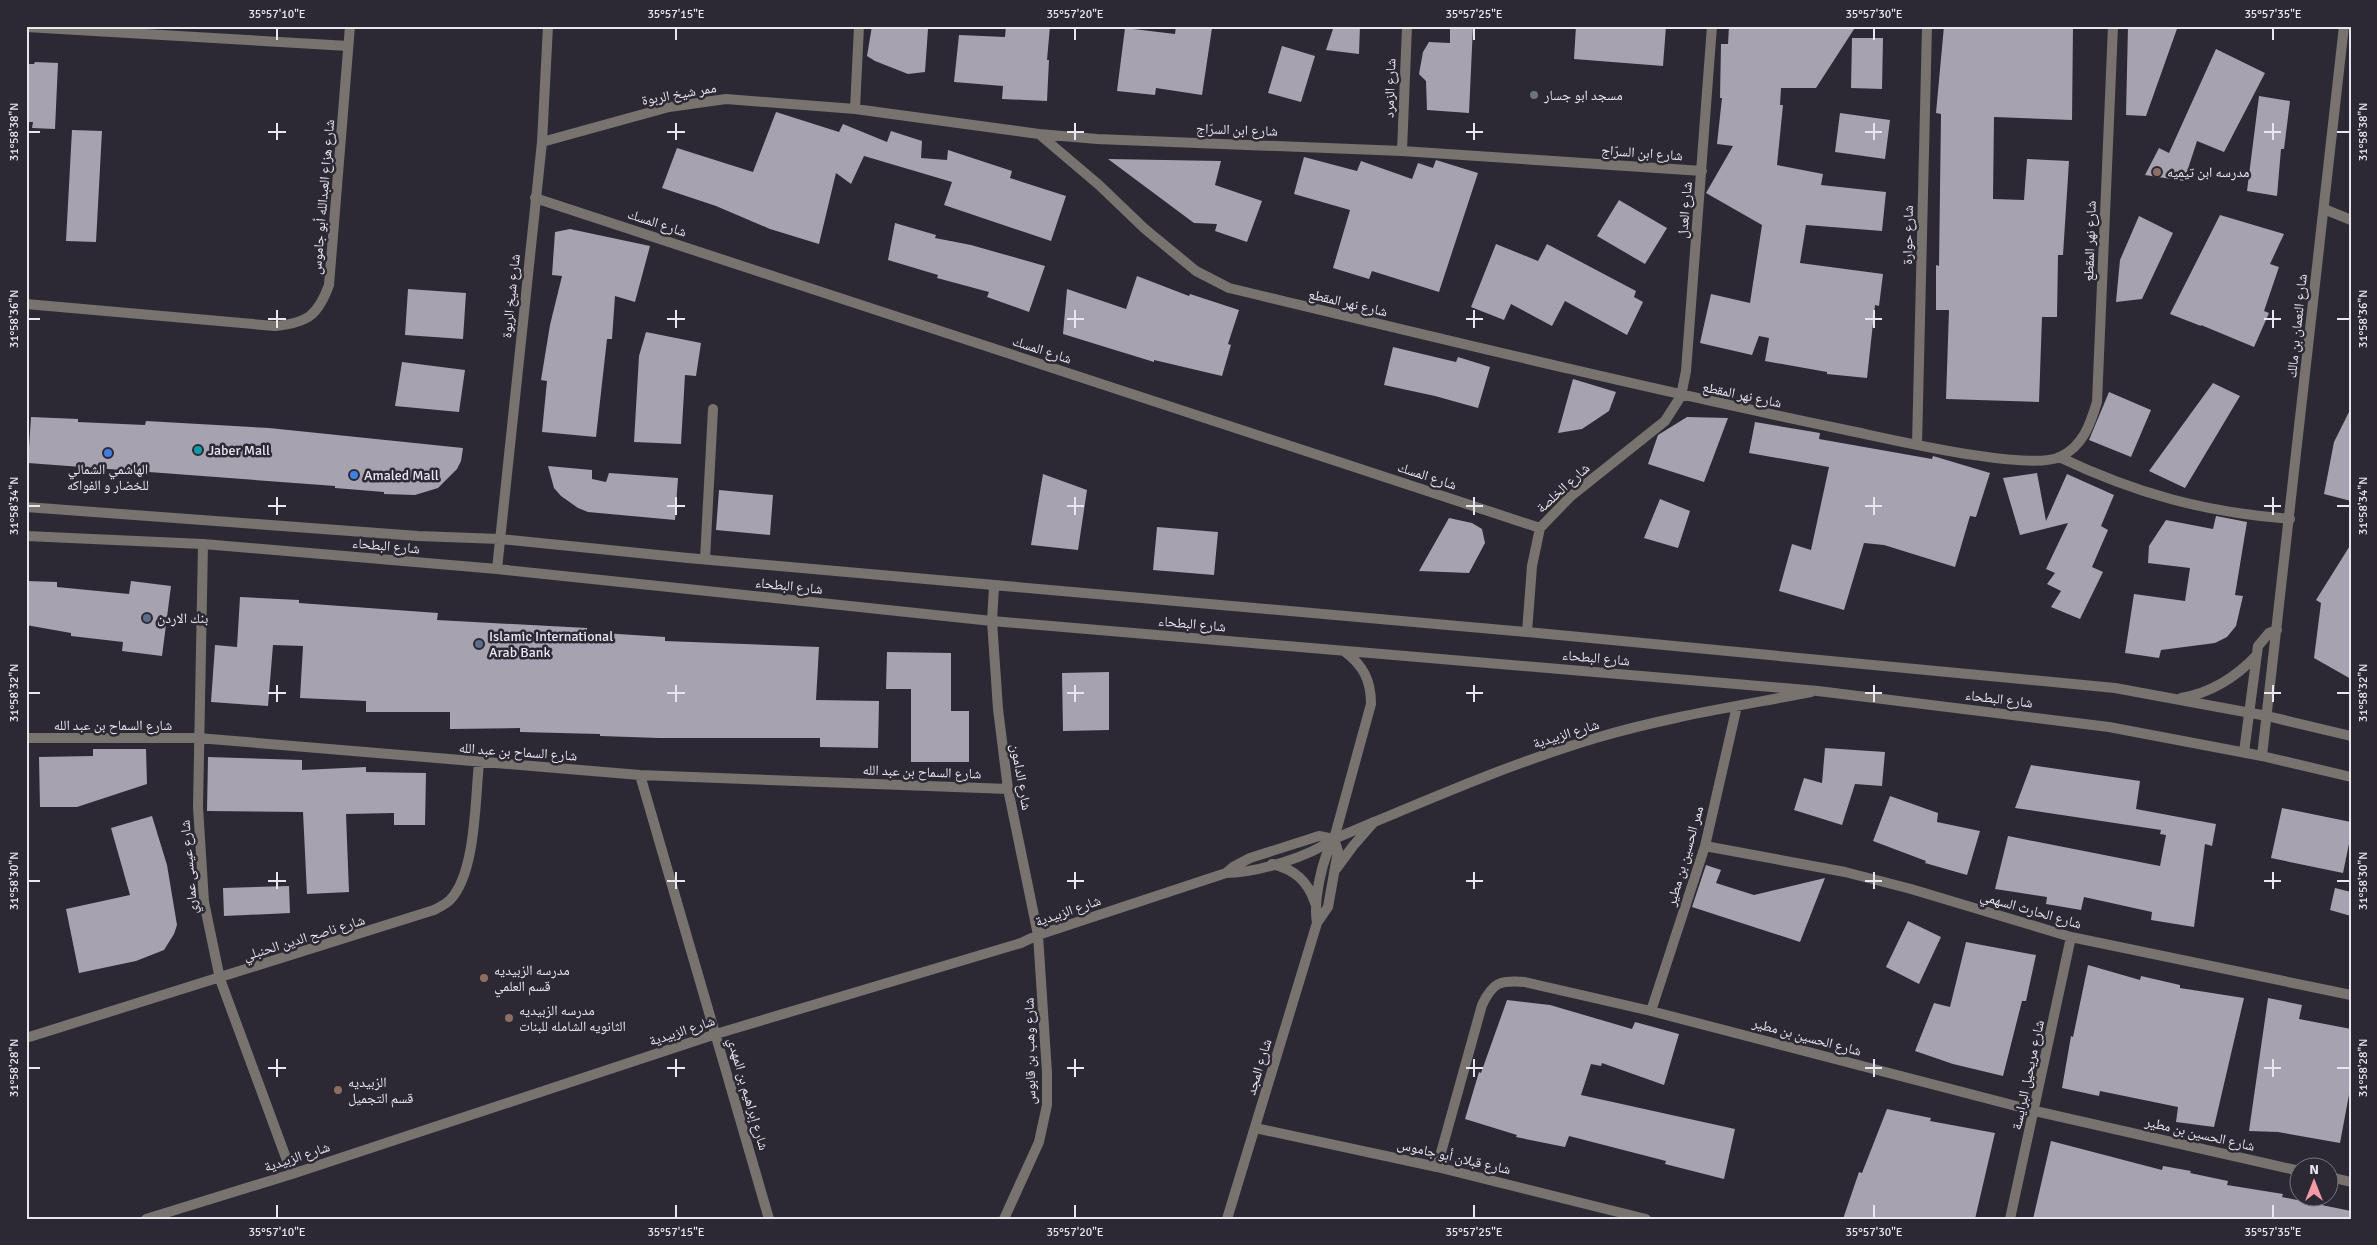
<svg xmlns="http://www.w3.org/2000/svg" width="2377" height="1245" font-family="Signika,'Noto Naskh Arabic',sans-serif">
<rect width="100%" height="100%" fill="#2c2934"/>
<path fill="#a6a2af" d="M872,26L928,29L925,72L908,74L875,61L867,56Z
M1006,26H1050L1047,60H1049L1047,101L1002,99L1003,86L954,82L959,35L1005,37Z
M1176,26L1212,28L1202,95L1156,88L1155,95L1117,91L1125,28L1175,34Z
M1334,26H1360L1359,54L1326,50Z
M1450,26H1473L1469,113L1427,110L1426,81L1419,74L1423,52L1429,42L1450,43Z
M1576,26H1666L1663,66L1574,59Z
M1729,26H1856L1816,88H1781L1780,105H1783L1777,165L1823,174L1821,185L1886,192L1882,231L1806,225L1800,263L1883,274L1879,306L1875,305L1867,378L1827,374V372L1765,361L1769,338L1759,336L1752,355L1700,343L1711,294L1750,303L1762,225L1706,193L1733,146L1717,144L1722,98H1720L1721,44H1728Z
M1944,26H2073L2072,120L1994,117L1993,199L2024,200L2027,159L2069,161L2063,255H2058L2057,317H2042L2039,402L1946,399L1949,310H1936V265L1939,266L1941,114L1936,113Z
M2128,26H2178L2146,116L2126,115Z
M1852,38H1883L1882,89L1851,88Z
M1282,46L1315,56L1301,102L1268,93Z
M2216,49L2265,73L2224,152L2197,141L2184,181L2145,175L2159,148L2169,153Z
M35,62L58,63L55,129L32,128L33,122H26V64H34Z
M2259,96L2290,101L2284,149H2281L2277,196L2247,191Z
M776,112L839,132L843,124L887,142L891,131L922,141L921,158L947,160L948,150L1012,171L1010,178L1066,196L1051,241L944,205L952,182L864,156L851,184L836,173L819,244L770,229L716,206L662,188L677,148L753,172Z
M1840,113L1890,120L1885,159L1835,152Z
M72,130L102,131L96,242L66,241Z
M1304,157L1357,171L1361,161L1412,179L1418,163L1433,168L1436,160L1478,173L1439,292L1372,271L1369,279L1333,268L1350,210L1294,194Z
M1108,159L1221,161L1215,185L1262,201L1247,242L1215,231L1217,224L1194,223Z
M1619,200L1667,228L1645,264L1597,236Z
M2220,215L2284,234L2270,264L2279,267L2264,311L2269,313L2254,347L2201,325V326L2170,314Z
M2139,216L2173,233L2142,299L2116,302L2120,260Z
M895,223L936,235L935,238L971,245L1045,266L1029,312L987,297L989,292L937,278L938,275L888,260Z
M570,229L650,246L635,302L615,296L612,339H607L596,437L542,432L547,381L541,380L550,325L562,276L552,275L555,232Z
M1496,244L1538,261L1547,244L1636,291L1634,297L1643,302L1627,335L1565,301L1552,326L1511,304L1504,320L1471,307Z
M1137,276L1189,296L1190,294L1239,310L1228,344L1231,345L1222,376L1154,360V362L1063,334L1067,289L1126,309Z
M408,289L466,293L463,339L405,335Z
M646,332L701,343L696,376L685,375L681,444L634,442L639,356Z
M1393,347L1456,362L1458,357L1490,367L1478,408L1435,396L1384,385Z
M402,362L465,370L459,412L395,406Z
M1573,379L1616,392L1609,411L1582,429L1558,433Z
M2213,383L2240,396L2185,488L2149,471Z
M2109,392L2151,410L2131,457L2089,440Z
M2351,408V501L2324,494L2334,442Z
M31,417L78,419V422L145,425L146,421L269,428L463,448L461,461L457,469L438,488L415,495L384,494V492L335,488V486L28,463Z
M1687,417L1728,418L1704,482L1648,464L1658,435Z
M1755,422L1820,433L1819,439L1932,459L1933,456L1990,473L1976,517L1970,516L1955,567L1884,545L1864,543L1844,610L1779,591L1792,544L1811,550L1829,467L1749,453Z
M548,466L592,470V479L606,482L609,473L678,478L675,520L588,512L578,508L561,496L554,488Z
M2037,473L2046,521L2067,474L2114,495L2101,526L2108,530L2092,567L2103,572L2080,619L2051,607L2061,591L2047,584L2055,573L2046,569L2068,523L2020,535L2003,478Z
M1043,474L1087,490L1078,550L1031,545Z
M719,490L773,495L770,535L716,530Z
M1660,499L1690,511L1678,548L1644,538Z
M2216,516L2247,522L2235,595L2243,596L2236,626L2227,637L2215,643L2161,650L2159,658L2125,653L2134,594L2185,601L2190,568L2148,563L2149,546L2166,520L2213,529Z
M1449,518L1472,523L1482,529L1485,543L1469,573L1419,571Z
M1157,527L1218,532L1214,575L1153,570Z
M2351,544V679L2314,658L2321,603L2316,600Z
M26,581L57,582V587L129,594L131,581L171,586L162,656L122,651L123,642L71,636V633L26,625Z
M240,597L299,600V603L438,613L437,620L587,628V632L665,637V641L819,647L816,700L879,701L878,748L820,747V738H659L600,736V734L520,732V728L450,729V712H366V701L300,698L303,646L273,645L268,706L211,702L215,645L237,647Z
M887,652L951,653V711H969V762H911V689H886Z
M1109,672V730L1063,731L1062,673Z
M1825,748L1885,752L1882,786L1855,784L1842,825L1794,810L1804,778L1822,783Z
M93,749H146L147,784L77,807H40L39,757L93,756Z
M208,757L302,760V770L366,767V772L426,773L425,825H394V813L346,814L349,892L307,894L303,812L207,811Z
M2031,765L2140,781L2136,809L2216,824L2212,846L2205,844L2194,927L2151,920L2152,912L2084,897L2081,910L2046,904L2047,897L1995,889L2008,836L2160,866L2166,835L2160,834L2161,830L2015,808Z
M1890,796L1938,813L1937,822L1980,831L1967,875L1925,863L1926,861L1873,841Z
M2282,808L2351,822V834L2343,873L2271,858Z
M152,816L167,865L177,925L174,934L164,950L136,961L79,973L66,909L130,895L111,828Z
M1706,865L1721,870L1716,883L1754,895L1825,878L1800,942L1692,907Z
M289,886L290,913L224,916L223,888Z
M2335,888L2351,892V916L2330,910Z
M1908,921L1941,937L1919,984L1886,967Z
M1966,942L2036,955L2026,1001H2022L2003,1076L1953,1064L1915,1051L1934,1003L1950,1007Z
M2088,965L2140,980L2141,976L2180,985V988L2244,998L2214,1127L2176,1122L2178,1107L2100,1091L2099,1096L2062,1088L2071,1036L2073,1037Z
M2268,998L2302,1005L2299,1019L2351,1029V1084L2340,1143L2278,1132L2249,1131Z
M1507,1000L1550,1005L1632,1029L1635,1022L1679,1034L1664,1085L1602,1063L1601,1066L1591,1064L1581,1095L1735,1129L1724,1179L1665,1164L1666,1161L1569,1136L1565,1147L1516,1137L1517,1135L1465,1119L1479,1072L1481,1073Z
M1887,1109L1931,1118L1930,1121L1995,1133L1975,1219H1843L1859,1172L1862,1173Z
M2051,1141L2162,1170L2163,1166L2191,1171L2190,1173L2228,1181L2227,1185L2283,1194L2282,1197L2351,1211L2350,1219H2033Z"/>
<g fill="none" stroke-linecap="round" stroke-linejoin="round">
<path stroke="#78736f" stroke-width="10" d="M705,559L713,409"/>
<path stroke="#78736f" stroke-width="10" d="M859,26L855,109L1039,134L1097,139L1402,151L1702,171
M26,27L348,46
M1039,134L1099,185L1145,229L1196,271L1229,288C1434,337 1639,387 1846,430C1886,438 2027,472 2060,457C2083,446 2090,425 2097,402L2113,26
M542,142L669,107L726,99L855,109
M1402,151L1407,26
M535,198L1540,528
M2324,209L2351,220
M26,304L275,326C308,323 318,315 329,285L350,26
M1917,445L1927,26
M2059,457C2137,494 2204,512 2290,519
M203,544L198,807L204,902L220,979L292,1174
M992,621L998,709L1008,789L1038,935L1047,1073V1105L1039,1142L1004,1219
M1527,632L1532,566L1540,528L1571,496L1665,421L1681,396L1686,371L1712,26
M26,738H198L640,775L1008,789
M640,775L769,1219
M1705,846L1845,872L1911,889L2071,937L2351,995
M1226,873L1233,867L1250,858L1319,836L1334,839
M1651,1011L1705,846L1737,706
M26,1038L434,910C440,907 446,904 450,900C476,873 475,800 479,763
M1255,1128L1437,1167L1646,1219
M1437,1167L1482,1005C1493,982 1500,980 1525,982L1651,1011L2035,1111L2300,1171
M2330,1177L2351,1182
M146,1219L292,1174L716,1034L1021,943L1038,935L1226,873C1257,873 1308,857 1334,839C1420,803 1506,765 1596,738C1666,717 1739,706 1811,692
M2010,1219L2071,937"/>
<path stroke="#78736f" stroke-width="10" d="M26,507L418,536L500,539L688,558L1527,632L2115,688L2267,716L2351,736
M26,536L203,544L497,569L992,621L1818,691L2109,727L2262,756L2351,777
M497,569L542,142L548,26
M992,621L994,587
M2181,698C2212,693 2236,677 2257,655
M2244,752L2258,646L2269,633L2277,630
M2262,756L2344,26
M1272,864C1294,869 1308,881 1315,903
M1336,869L1353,846L1374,822
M1317,923C1313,901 1322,858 1334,839L1371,704C1371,680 1363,665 1344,651
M1227,1219L1317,923L1328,907L1338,851L1334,839"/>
</g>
<path fill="none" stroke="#e9e7ee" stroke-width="2" d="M277,28V40M676,28V40M1075,28V40M1474,28V40M1874,28V40M2273,28V40M277,123V140M676,123V140M1075,123V140M1474,123V140M1874,123V140M2273,123V140M28,132H40M268,132H286M667,132H685M1067,132H1084M1466,132H1483M1865,132H1882M2264,132H2281M2337,132H2350M277,310V328M676,310V328M1075,310V328M1474,310V328M1874,310V328M2273,310V328M28,319H40M268,319H286M667,319H685M1067,319H1084M1466,319H1483M1865,319H1882M2264,319H2281M2337,319H2350M277,497V515M676,497V515M1075,497V515M1474,497V515M1874,497V515M2273,497V515M28,506H40M268,506H286M667,506H685M1067,506H1084M1466,506H1483M1865,506H1882M2264,506H2281M2337,506H2350M277,685V702M676,685V702M1075,685V702M1474,685V702M1874,685V702M2273,685V702M28,693H40M268,693H286M667,693H685M1067,693H1084M1466,693H1483M1865,693H1882M2264,693H2281M2337,693H2350M277,872V889M676,872V889M1075,872V889M1474,872V889M1874,872V889M2273,872V889M28,881H40M268,881H286M667,881H685M1067,881H1084M1466,881H1483M1865,881H1882M2264,881H2281M2337,881H2350M277,1059V1077M676,1059V1077M1075,1059V1077M1474,1059V1077M1874,1059V1077M2273,1059V1077M28,1068H40M268,1068H286M667,1068H685M1067,1068H1084M1466,1068H1483M1865,1068H1882M2264,1068H2281M2337,1068H2350M277,1205V1218M676,1205V1218M1075,1205V1218M1474,1205V1218M1874,1205V1218M2273,1205V1218"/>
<circle fill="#6b7280" stroke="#2c2934" stroke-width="2" cx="1534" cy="95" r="5"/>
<g fill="#8d6e63" stroke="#2c2934" stroke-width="2">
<circle cx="2157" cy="172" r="5"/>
<circle cx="484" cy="978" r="5"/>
<circle cx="509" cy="1018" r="5"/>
<circle cx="338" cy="1090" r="5"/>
</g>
<circle fill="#0f9aa8" stroke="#2c2934" stroke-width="2" cx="198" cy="450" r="5"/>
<g fill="#3f7fe0" stroke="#2c2934" stroke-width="2">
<circle cx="108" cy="453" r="5"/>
<circle cx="354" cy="475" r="5"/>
</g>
<g fill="#5c6f8a" stroke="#2c2934" stroke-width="2">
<circle cx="147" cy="618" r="5"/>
<circle cx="479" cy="644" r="5"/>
</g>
<g text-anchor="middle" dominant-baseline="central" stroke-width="5" stroke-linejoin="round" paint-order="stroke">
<g font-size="14" fill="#e9e7ee" stroke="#2c2934">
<text transform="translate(1390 88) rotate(-88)">شارع الزمرد</text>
<text transform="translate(679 94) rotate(-10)">ممر شيخ الربوة</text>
<text transform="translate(1237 130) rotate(2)">شارع ابن السرّاج</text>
<text transform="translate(1642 153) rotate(4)">شارع ابن السرّاج</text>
<text transform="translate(323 197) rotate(-85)">شارع هزاع العبدالله أبو جاموس</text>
<text transform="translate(1685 210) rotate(-85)">شارع العدل</text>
<text transform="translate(657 223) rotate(18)">شارع المسك</text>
<text transform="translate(1908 235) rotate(-89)">شارع حوارة</text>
<text transform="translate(2090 241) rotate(-88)">شارع نهر المقطع</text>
<text transform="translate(511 296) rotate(-84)">شارع شيخ الربوة</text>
<text transform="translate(1348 303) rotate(13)">شارع نهر المقطع</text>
<text transform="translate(2297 326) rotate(-84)">شارع النعمان بن مالك</text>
<text transform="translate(1042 350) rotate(18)">شارع المسك</text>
<text transform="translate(1742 395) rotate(12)">شارع نهر المقطع</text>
<text transform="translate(1427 476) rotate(18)">شارع المسك</text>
<text transform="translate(1563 488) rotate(-42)">شارع الخلصة</text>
<text transform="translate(386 546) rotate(5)">شارع البطحاء</text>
<text transform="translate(789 586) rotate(6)">شارع البطحاء</text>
<text transform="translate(1192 624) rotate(5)">شارع البطحاء</text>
<text transform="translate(1596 658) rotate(5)">شارع البطحاء</text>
<text transform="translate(1999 699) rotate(7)">شارع البطحاء</text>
<text x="113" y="725">شارع السماح بن عبد الله</text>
<text transform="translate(1566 734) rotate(-17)">شارع الزبيدية</text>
<text transform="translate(518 752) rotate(4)">شارع السماح بن عبد الله</text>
<text transform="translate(922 772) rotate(2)">شارع السماح بن عبد الله</text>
<text transform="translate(1021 777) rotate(80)">شارع الدامون</text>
<text transform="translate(1685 856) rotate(-74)">ممر الحسين بن مطير</text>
<text transform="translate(189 867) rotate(-95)">شارع عيسى عماري</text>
<text transform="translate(2031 910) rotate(16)">شارع الحارث السهمي</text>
<text transform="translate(1068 911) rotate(-19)">شارع الزبيدية</text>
<text transform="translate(304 938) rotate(-17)">شارع ناصح الدين الحنبلي</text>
<text transform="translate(682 1031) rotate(-18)">شارع الزبيدية</text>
<text transform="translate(1807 1037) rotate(15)">شارع الحسين بن مطير</text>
<text transform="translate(1030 1051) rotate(-91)">شارع وهب بن قابوس</text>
<text transform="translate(1259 1067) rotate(-73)">شارع المجد</text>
<text transform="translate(2028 1075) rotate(-78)">شارع مريحيل البرايسة</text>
<text transform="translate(748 1094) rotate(74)">شارع إبراهيم بن المهدي</text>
<text transform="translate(2200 1134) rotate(13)">شارع الحسين بن مطير</text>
<text transform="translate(297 1157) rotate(-18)">شارع الزبيدية</text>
<text transform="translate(1454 1157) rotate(13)">شارع قبلان أبو جاموس</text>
</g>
<g font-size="14" fill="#e9e7ee" stroke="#2c2934" text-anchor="start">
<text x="1544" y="95">مسجد ابو جسار</text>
<text x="2167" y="172">مدرسه ابن تيميه</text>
<text x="208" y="450">Jaber Mall</text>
<text x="108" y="469" text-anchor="middle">الهاشمي الشمالي<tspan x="108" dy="16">للخضار و الفواكه</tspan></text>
<text x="364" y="475">Amaled Mall</text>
<text x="157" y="618">بنك الاردن</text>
<text x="489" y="636">Islamic International<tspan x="489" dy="16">Arab Bank</tspan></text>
<text x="494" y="970">مدرسه الزبيديه<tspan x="494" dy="16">قسم العلمي</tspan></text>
<text x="519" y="1010">مدرسه الزبيديه<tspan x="519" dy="16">الثانويه الشامله للبنات</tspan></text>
<text x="348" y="1082">الزبيديه<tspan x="348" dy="16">قسم التجميل</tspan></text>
</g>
</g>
<rect width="2377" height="1245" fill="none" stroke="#2c2934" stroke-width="55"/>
<g transform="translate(2314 1182)"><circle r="24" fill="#2c2934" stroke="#78757e"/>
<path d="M0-4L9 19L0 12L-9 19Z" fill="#f49aa6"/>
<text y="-8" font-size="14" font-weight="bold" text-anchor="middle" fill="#e9e7ee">N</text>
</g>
<rect x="28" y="28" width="2322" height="1190" fill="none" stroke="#e9e7ee" stroke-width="2"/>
<g font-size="12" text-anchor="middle" fill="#e9e7ee">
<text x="277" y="18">35°57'10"E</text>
<text x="676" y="18">35°57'15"E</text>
<text x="1075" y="18">35°57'20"E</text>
<text x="1474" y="18">35°57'25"E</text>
<text x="1874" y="18">35°57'30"E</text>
<text x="2273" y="18">35°57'35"E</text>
<text transform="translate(14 132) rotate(-90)" y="4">31°58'38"N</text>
<text transform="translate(2363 132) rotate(-90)" y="4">31°58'38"N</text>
<text transform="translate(14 319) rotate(-90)" y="4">31°58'36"N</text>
<text transform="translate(2363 319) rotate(-90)" y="4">31°58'36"N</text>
<text transform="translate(14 506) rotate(-90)" y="4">31°58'34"N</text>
<text transform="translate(2363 506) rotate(-90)" y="4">31°58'34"N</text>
<text transform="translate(14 693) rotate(-90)" y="4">31°58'32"N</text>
<text transform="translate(2363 693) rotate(-90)" y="4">31°58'32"N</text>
<text transform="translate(14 881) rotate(-90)" y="4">31°58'30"N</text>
<text transform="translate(2363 881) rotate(-90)" y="4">31°58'30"N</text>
<text transform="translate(14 1068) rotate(-90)" y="4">31°58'28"N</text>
<text transform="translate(2363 1068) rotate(-90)" y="4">31°58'28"N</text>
<text x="277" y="1236">35°57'10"E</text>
<text x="676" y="1236">35°57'15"E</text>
<text x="1075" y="1236">35°57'20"E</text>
<text x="1474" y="1236">35°57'25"E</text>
<text x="1874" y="1236">35°57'30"E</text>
<text x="2273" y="1236">35°57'35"E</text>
</g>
</svg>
